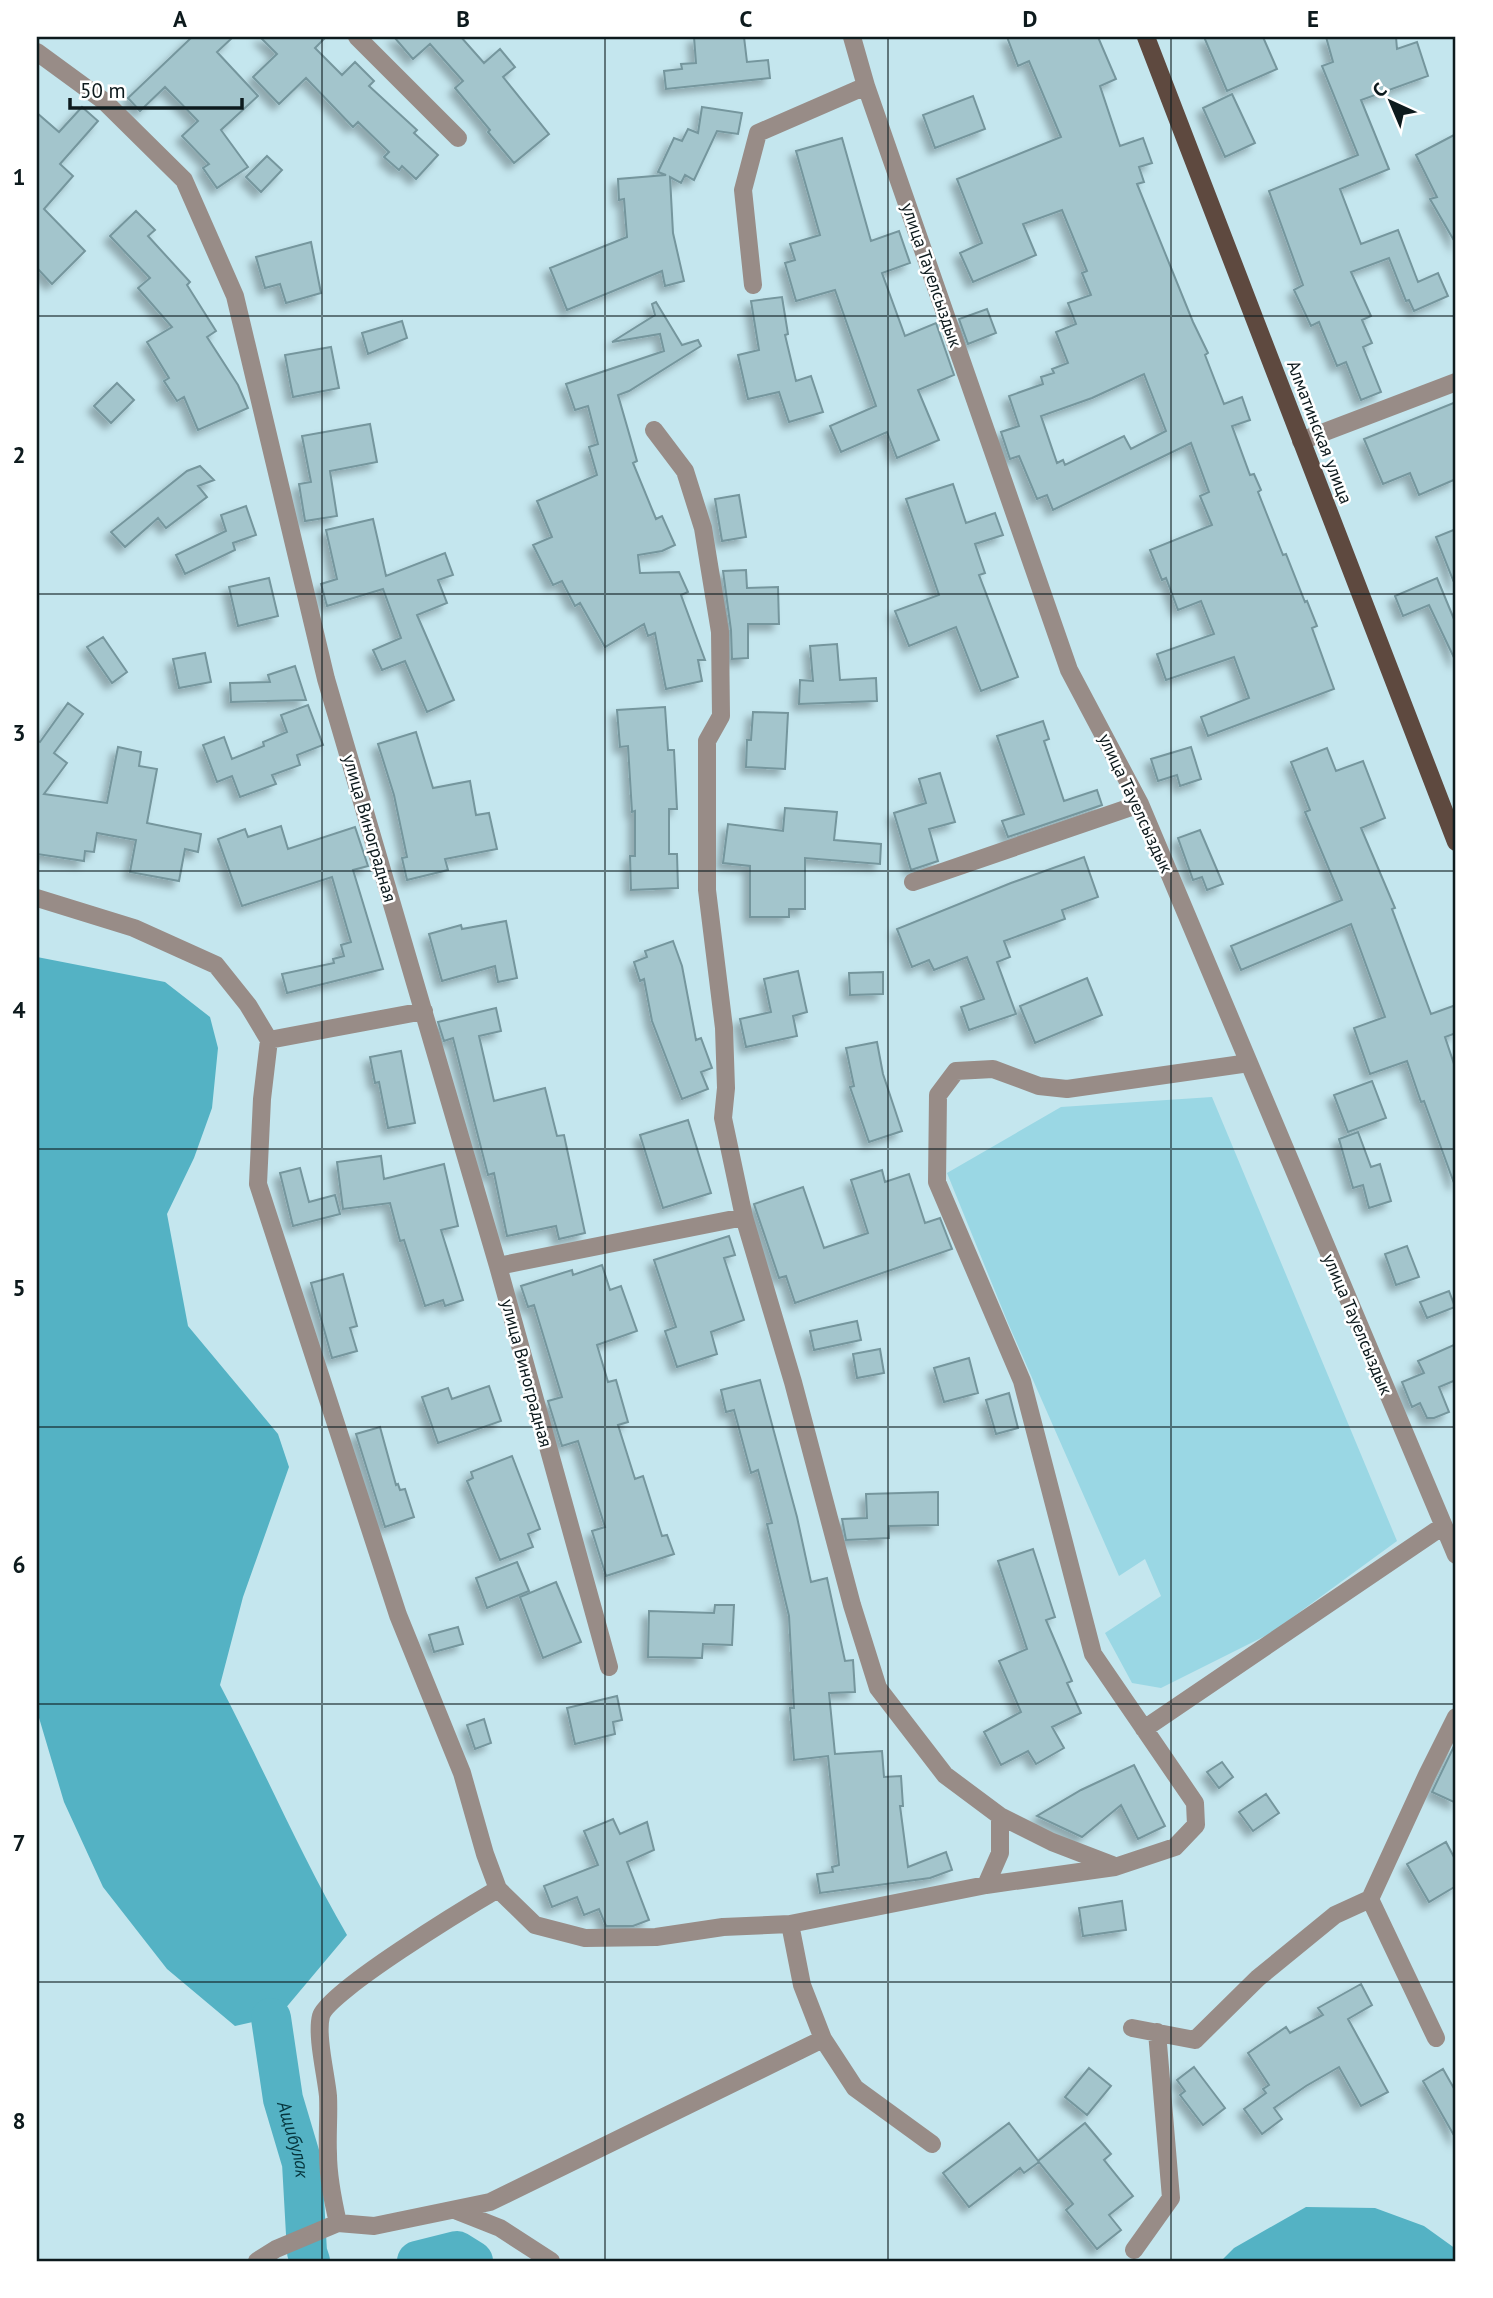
<svg xmlns="http://www.w3.org/2000/svg" width="1493" height="2298" font-family="'PT Sans',sans-serif">
<defs>
<filter id="shadow"><feDropShadow dx="-6" dy="6" stdDeviation="3.5" flood-color="#0004"/></filter>
</defs>
<rect width="100%" height="100%" fill="#c4e6ee"/>
<path fill="#9ad7e4" d="M1212,1097L1397,1541L1271,1633L1161,1688L1132,1683L1105,1633L1161,1596L1145,1559L1119,1576L1008,1323L947,1173L1061,1107Z"/>
<path fill="#54b2c4" d="M37,957L165,982L210,1017L218,1048L212,1108L194,1158L167,1214L188,1326L278,1434L289,1467L243,1597L220,1685C263,1767 300,1854 347,1935L279,2016L235,2026L167,1969L103,1887L64,1802L37,1711Z
M1306,2207L1375,2208L1424,2226L1456,2249V2261H1221L1234,2248Z"/>
<g fill="none" stroke-linecap="round" stroke-linejoin="round">
<g stroke="#54b2c4" stroke-width="40">
<path id="s1" d="M271,2018L283,2099L302,2163L307,2252L310,2261"/>
<path d="M417,2261L457,2251L473,2261"/>
</g>
</g>
<path fill="#a3c5cc" stroke="#75969d" stroke-width="2" fill-rule="evenodd" filter="url(#shadow)" d="M192,37H233L217,52L258,96L221,130L248,167L217,188L203,168L209,164L182,136L198,121L165,87L140,111L128,98Z
M260,37H326L315,48L342,75L355,62L374,81L369,86L417,130L414,133L438,155L416,179L402,166L399,170L384,157L389,152L358,122L353,127L306,78L279,104L253,77L277,54Z
M394,37H461L484,63L500,49L515,67L503,77L549,134L514,163L488,132L490,130L455,88L463,81L430,44L413,59Z
M694,37H744L747,62L768,60L770,78L666,89L664,71L682,69L681,64L696,63Z
M1007,37H1098L1116,79L1100,86L1120,146L1143,138L1152,163L1139,167L1144,182L1137,184L1193,322L1208,353L1205,355L1224,404L1242,397L1250,420L1232,426L1250,475L1254,474L1261,490L1258,492L1283,555L1286,554L1305,602L1307,601L1317,626L1312,628L1334,689L1208,736L1201,717L1249,698L1234,657L1166,680L1157,654L1214,634L1201,601L1178,610L1166,578L1162,580L1150,550L1212,525L1200,496L1209,492L1191,443L1053,510L1047,495L1037,499L1019,456L1010,459L1001,432L1019,426L1009,396L1043,384L1041,377L1054,373L1052,369L1068,363L1056,332L1076,324L1068,303L1091,295L1082,273L1087,271L1062,210L1023,224L1036,255L973,282L960,253L982,243L957,179L1061,137L1029,61L1018,66ZM1144,374L1166,431L1131,449L1124,436L1065,465L1063,460L1057,463L1041,416L1092,398Z
M1204,37H1263L1277,69L1227,91Z
M1326,37H1396L1397,49L1417,42L1428,76L1361,100L1389,169L1340,189L1361,244L1398,230L1418,282L1438,273L1448,296L1414,311L1409,300L1406,301L1389,258L1351,272L1371,316L1362,320L1372,343L1363,347L1381,392L1361,400L1346,362L1337,366L1319,322L1311,326L1294,290L1303,285L1269,191L1358,155L1322,66L1333,62Z
M1232,94L1255,143L1225,157L1203,108Z
M973,96L985,129L935,148L923,115Z
M82,107L98,121L60,164L73,176L44,209L85,251L52,284L37,268V113L59,132Z
M702,107L742,113L738,134L717,131L694,180L685,175L681,183L670,177L673,233L684,281L665,286L662,271L567,310L550,268L627,237L624,199L619,200L618,179L666,175L658,172L674,138L682,141L688,129L698,133Z
M1456,134V244L1430,199L1437,197L1416,155Z
M842,138L871,241L899,231L910,263L882,273L905,336L936,323L954,375L918,390L939,440L897,458L887,432L841,452L830,426L876,406L835,290L796,301L785,263L795,260L790,244L820,235L796,151Z
M267,156L282,170L261,192L246,177Z
M136,211L155,230L148,236L190,282L187,285L216,331L207,337L238,385L248,408L198,430L184,397L177,401L164,381L169,378L147,342L172,327L138,288L150,278L110,236Z
M311,242L321,293L286,303L280,284L265,288L256,257Z
M782,297L788,334L785,335L796,381L811,376L823,412L789,422L779,392L748,399L738,355L759,350L751,301Z
M656,302L682,345L698,340L701,346L629,391L618,395L637,461L633,463L656,519L662,516L675,545L662,551L638,555L640,573L679,572L688,592L681,595L705,660H698L702,681L666,689L655,633L648,636L644,624L605,647L580,603L575,606L562,581L553,585L533,545L552,537L537,501L597,475L589,447L598,444L588,406L575,410L566,384L664,351L660,334L612,342L655,315L652,304Z
M987,309L996,333L968,344L959,319Z
M402,321L407,338L368,354L362,333Z
M331,347L339,388L293,397L285,355Z
M117,383L134,400L111,423L94,406Z
M1456,402V479L1419,495L1410,473L1383,484L1364,439Z
M370,424L377,462L330,471L337,516L305,521L299,484L311,482L302,436Z
M200,466L214,480L198,486L207,497L166,528L158,518L125,547L111,532L187,471Z
M953,484L966,523L995,513L1003,535L975,544L985,573L979,575L1018,677L981,691L956,627L909,646L895,611L939,595L906,499Z
M739,495L746,537L722,541L715,499Z
M246,506L256,535L233,543L235,550L185,574L176,555L226,531L221,515Z
M373,519L386,576L445,553L453,575L438,580L447,603L417,615L454,700L427,712L405,661L382,670L373,650L401,638L383,589L327,606L321,584L337,579L326,530Z
M1456,529V585H1455L1436,537Z
M746,570L747,588L778,587L779,624H748V658L732,659L731,630L723,571Z
M269,578L278,616L238,626L229,587Z
M1437,578L1456,624V662L1429,605L1403,616L1395,596Z
M103,637L127,672L112,683L87,647Z
M837,644L840,680L876,678L877,701L799,704L800,680L813,681L810,646Z
M205,653L211,682L179,688L173,659Z
M295,666L306,700L231,702L230,683L270,682L268,675Z
M68,703L83,714L54,753L67,763L44,794L107,803L118,747L141,752L139,766L157,769L147,823L201,834L198,852L185,849L179,881L130,872L136,840L97,833L94,852L85,851L84,861L37,854V740L40,742Z
M308,705L323,745L297,755L300,765L272,775L276,784L240,797L232,776L217,782L203,745L224,737L232,759L264,746L263,742L287,732L281,715Z
M665,707L668,750H674L677,809H669V854H677L678,888L631,890L630,856H635V811L632,812L628,746L620,747L617,710Z
M753,712L788,713L785,769L746,767L747,740H751Z
M1043,721L1049,739L1044,741L1064,801L1097,790L1102,805L1008,837L1002,821L1024,814L997,736Z
M416,732L433,788L470,781L476,815L489,813L497,849L445,859L448,870L407,880L402,858L407,857L394,795L378,744Z
M1191,747L1201,779L1180,786L1177,775L1158,781L1151,759Z
M1327,748L1336,771L1363,761L1385,818L1361,828L1395,908L1392,909L1431,1014L1456,1005V1033L1445,1037L1456,1070V1183H1454L1424,1101L1421,1102L1407,1061L1370,1074L1354,1028L1385,1017L1351,924L1241,970L1231,946L1342,900L1305,812L1310,810L1291,762Z
M940,773L955,822L929,829L938,861L911,870L894,813L926,803L919,779Z
M785,808L837,812L834,840L881,844L880,864L805,858V909H789V917H750V866L723,863L728,824L783,831Z
M281,826L288,849L355,827L368,866L353,870L383,969L287,993L282,974L334,963L333,959L344,956L341,945L351,942L332,877L242,906L218,839L245,829L248,837Z
M1200,830L1223,884L1207,890L1202,877L1193,880L1178,838Z
M1084,857L1098,897L1062,910L1065,919L1004,941L1010,957L997,962L1016,1014L969,1030L961,1007L984,999L967,957L934,970L929,960L912,967L897,929L1011,883Z
M506,921L517,978L498,982L495,966L442,981L429,934L461,925L462,929Z
M673,941L682,966L696,1040L701,1038L712,1068L701,1072L708,1089L682,1099L652,1021L644,979L640,981L634,962L647,957L645,951Z
M798,971L807,1012L793,1016L797,1036L746,1047L740,1019L771,1012L764,979Z
M883,972V994L850,995L849,973Z
M1087,978L1102,1015L1035,1043L1020,1006Z
M496,1008L501,1031L479,1036L494,1101L545,1088L557,1136L564,1135L585,1233L559,1239L556,1226L507,1236L494,1173L488,1175L453,1038L444,1041L438,1022Z
M877,1042L883,1074L902,1131L869,1142L850,1087L854,1086L846,1048Z
M401,1051L415,1123L388,1128L379,1082L375,1083L370,1057Z
M1372,1081L1386,1118L1348,1132L1334,1095Z
M688,1120L711,1193L663,1208L640,1135Z
M1358,1132L1371,1167L1380,1164L1391,1201L1369,1208L1363,1185L1353,1188L1339,1139Z
M381,1156L384,1179L444,1164L458,1226L441,1230L463,1300L445,1306L443,1300L425,1306L404,1240L400,1241L390,1203L343,1209L337,1162Z
M300,1168L309,1202L335,1195L340,1214L293,1226L280,1173Z
M882,1170L885,1182L909,1174L925,1223L940,1218L952,1249L795,1303L786,1276L779,1278L754,1204L803,1187L824,1248L868,1233L851,1180Z
M729,1236L735,1255L724,1258L744,1320L711,1332L717,1354L677,1367L665,1331L676,1327L654,1260Z
M1407,1246L1419,1277L1396,1285L1385,1254Z
M602,1265L610,1290L621,1286L637,1331L597,1345L608,1382L616,1380L628,1422L618,1425L635,1479L643,1476L662,1536L667,1535L674,1554L606,1576L592,1531L605,1527L578,1441L562,1446L548,1401L562,1397L534,1305L528,1307L521,1286L572,1270L573,1275Z
M343,1274L357,1326L350,1328L357,1351L332,1358L311,1283Z
M1449,1291L1455,1307L1427,1318L1420,1302Z
M857,1321L861,1340L814,1350L810,1331Z
M1456,1344V1380L1439,1387L1449,1412L1434,1418H1427L1420,1403L1412,1407L1402,1382L1424,1373L1418,1361Z
M880,1349L884,1373L857,1378L853,1354Z
M969,1358L978,1393L944,1402L934,1368Z
M760,1380L797,1517L811,1582L827,1578L845,1661L853,1660L855,1692L829,1693L835,1754L882,1751L884,1777L901,1776L903,1806H900L908,1867L946,1852L952,1870L930,1878L820,1893L817,1874L833,1872L832,1867L839,1865L828,1756L794,1760L790,1708H794L789,1616L767,1524L772,1523L758,1470L751,1473L734,1410L726,1412L721,1390Z
M489,1386L501,1421L438,1443L422,1397L448,1388L452,1399Z
M1009,1393L1018,1428L996,1434L986,1400Z
M380,1427L396,1485L398,1484L400,1490L405,1489L414,1517L385,1527L356,1434Z
M512,1456L540,1529L528,1534L533,1547L500,1560L467,1481L473,1478L471,1472Z
M938,1492V1525L889,1526V1538L846,1540L842,1519L867,1518L866,1494Z
M1033,1549L1055,1617L1046,1620L1072,1681L1067,1683L1081,1713L1052,1727L1064,1748L1036,1764L1028,1751L1001,1765L984,1732L1021,1712L999,1661L1027,1649L998,1561Z
M517,1562L529,1591L487,1608L476,1578Z
M556,1582L581,1642L543,1658L520,1597Z
M715,1605H734L732,1645L703,1644L702,1658L648,1657L649,1611L714,1613Z
M458,1627L463,1644L434,1652L429,1635Z
M617,1696L622,1720L613,1722L615,1734L575,1744L567,1708Z
M484,1719L491,1743L475,1749L467,1725Z
M1456,1742V1803L1432,1792Z
M1222,1762L1233,1777L1219,1788L1207,1772Z
M1134,1765L1165,1826L1138,1839L1121,1805L1082,1837L1037,1816L1081,1790Z
M1266,1794L1279,1813L1253,1831L1239,1812Z
M613,1819L620,1834L647,1822L654,1850L627,1862L649,1920L633,1926H606L599,1909L584,1915L577,1897L552,1907L544,1886L598,1865L584,1831Z
M1446,1842L1456,1861V1886L1429,1902L1407,1864Z
M1122,1901L1126,1930L1083,1936L1079,1908Z
M1361,1984L1372,2005L1348,2019L1388,2092L1361,2106L1339,2067L1306,2086L1274,2108L1282,2119L1262,2134L1244,2109L1266,2093L1263,2089L1269,2085L1248,2053L1286,2027L1290,2033L1323,2015L1318,2008Z
M1194,2067L1225,2108L1203,2125L1180,2095L1185,2091L1177,2080Z
M1089,2068L1111,2086L1087,2115L1065,2097Z
M1443,2069L1456,2092V2139L1423,2081Z
M1009,2123L1039,2162L1024,2173L1020,2168L969,2207L943,2173Z
M1085,2123L1111,2154L1104,2160L1133,2196L1109,2215L1121,2230L1097,2249L1066,2210L1073,2204L1038,2161Z"/>
<g fill="none" stroke-linecap="round" stroke-linejoin="round">
<path stroke="#988c87" stroke-width="18" d="M357,37L458,138
M852,37L866,86L1069,670L1140,804L1456,1555
M37,52L104,101L184,180L235,296L326,679L498,1266L609,1667
M753,285L743,190L758,133L866,86
M654,430L685,471L703,528L720,632L721,716L707,741V890L724,1028L726,1088L723,1118L744,1217L793,1382L852,1605L878,1688L945,1775L1000,1816L1052,1842L1112,1865
M1301,441L1456,382
M913,882L1140,804
M37,898L134,928L216,965L248,1005L269,1040L262,1099L258,1184L398,1615L462,1773L485,1854L498,1889L535,1925L585,1938L656,1937L723,1927L790,1924L986,1885L1115,1867L1175,1847L1196,1825L1195,1803L1093,1654L1022,1381L937,1182L938,1095L956,1071L993,1069L1039,1086L1067,1089L1249,1063
M269,1040L424,1011
M498,1266L744,1217
M1144,1729L1443,1526
M986,1885L1000,1853V1816
M1370,1899L1436,2038
M790,1924L802,1985L823,2039L855,2088L932,2144
M1132,2028L1195,2040L1258,1978L1335,1915L1370,1899L1427,1775L1456,1717
M457,2211L500,2228L551,2261
M338,2223C333,2201 328,2178 328,2154C327,2135 329,2115 328,2096C326,2075 316,2035 321,2016C327,1992 469,1906 498,1889
M1134,2250L1171,2198L1157,2032
M257,2261L276,2249L338,2223L374,2226L490,2202L823,2039"/>
<path stroke="#5e493f" stroke-width="18" d="M1146,37L1456,842"/>
</g>
<path fill="none" stroke="#0d1a1d" stroke-width="2" stroke-opacity="0.55" d="M322,37V2261M605,37V2261M888,37V2261M1171,37V2261M37,316H1456M37,594H1456M37,871H1456M37,1149H1456M37,1427H1456M37,1704H1456M37,1982H1456"/>
<g text-anchor="middle" dominant-baseline="central" stroke-width="5" stroke-linejoin="round" paint-order="stroke">
<g font-size="18" fill="#0d1a1d" stroke="#fff">
<text transform="translate(932 275) rotate(71)">улица Тауелсыздык</text>
<text transform="translate(1320 432) rotate(69)">Алматинская улица</text>
<text transform="translate(1136 803) rotate(65)">улица Тауелсыздык</text>
<text transform="translate(370 828) rotate(74)">улица Виноградная</text>
<text transform="translate(1358 1324) rotate(67)">улица Тауелсыздык</text>
<text transform="translate(527 1373) rotate(75)">улица Виноградная</text>
</g>
<g font-size="19" font-style="italic" fill="#06353d" stroke="#fff">
<text stroke="none"><textPath href="#s1" startOffset="124">Ащибулак</textPath></text>
</g>
</g>
<rect width="1493" height="2298" fill="none" stroke="#ffffff" stroke-width="77"/>
<g transform="translate(1391 102) rotate(316)" stroke="#ffffff" stroke-width="5" paint-order="stroke">
<path d="M0-5L12 26L0 18L-12 26Z" fill="#0d1a1d"/>
<text y="-10" font-size="19" font-weight="bold" text-anchor="middle" fill="#0d1a1d">С</text>
</g>
<path d="M70 98v10h172v-10" fill="none" stroke="#0d1a1d" stroke-width="3.5"/>
<text x="80" y="98" font-size="21" fill="#0d1a1d" stroke="#ffffff" stroke-width="5" paint-order="stroke">50 m</text>
<rect x="38" y="38" width="1416" height="2222" fill="none" stroke="#0d1a1d" stroke-width="2.5"/>
<g font-size="23" text-anchor="middle" font-weight="bold" fill="#0d1a1d">
<text x="180" y="27">A</text>
<text x="463" y="27">B</text>
<text x="746" y="27">C</text>
<text x="1030" y="27">D</text>
<text x="1313" y="27">E</text>
<text x="19" y="185">1</text>
<text x="19" y="463">2</text>
<text x="19" y="741">3</text>
<text x="19" y="1018">4</text>
<text x="19" y="1296">5</text>
<text x="19" y="1573">6</text>
<text x="19" y="1851">7</text>
<text x="19" y="2129">8</text>
</g>
</svg>
